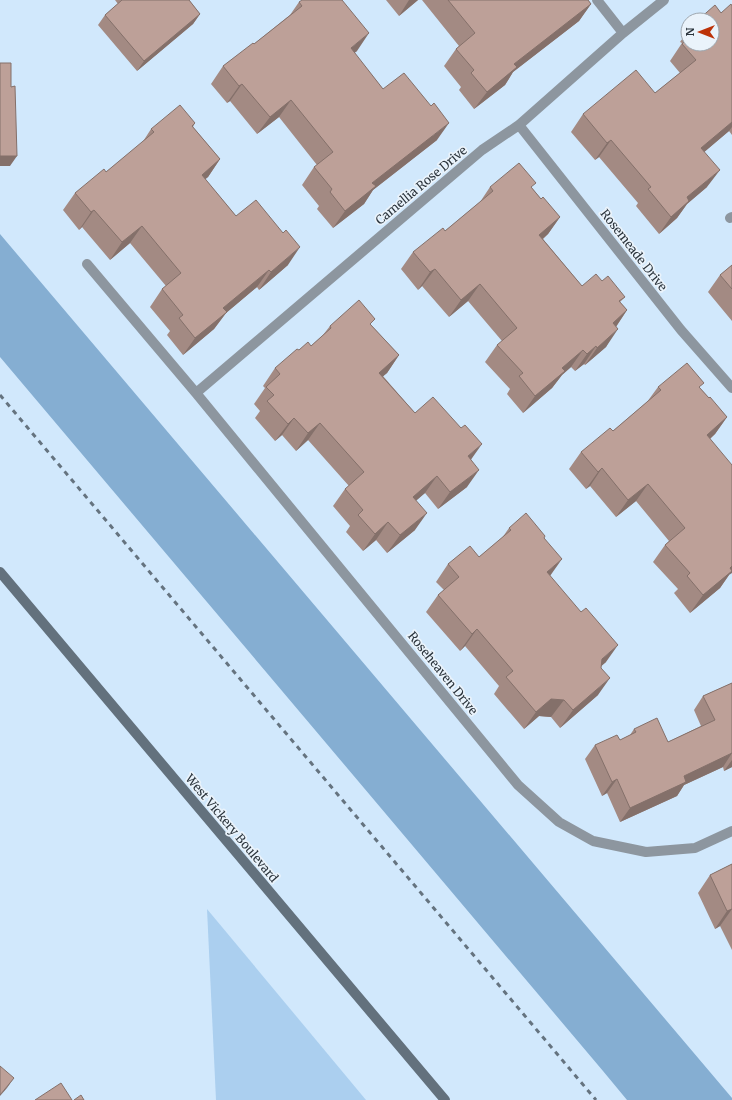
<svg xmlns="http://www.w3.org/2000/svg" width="732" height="1100" font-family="Merriweather,serif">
<rect width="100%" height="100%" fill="#d1e8fc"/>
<path fill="#abcfef" d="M207,909L366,1100H216Z"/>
<path fill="#85aed2" d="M0,234L732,1098V1100H627L603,1071L0,357Z"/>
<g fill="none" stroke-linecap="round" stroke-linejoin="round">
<path stroke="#8d969f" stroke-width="10" d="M597,0L623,33
M519,125L681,330L732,388
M730,218L732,217
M87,264L196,393L518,785L559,822L593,841L646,852L695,848L732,831
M196,393L482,150L519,125L623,33L664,0"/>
<path stroke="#63717d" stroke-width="10" d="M0,572L445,1100"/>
<path stroke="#65737f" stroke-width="3" stroke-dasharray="5 5" stroke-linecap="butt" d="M0,395L596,1100"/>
</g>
<path fill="#a38a83" d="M115,0H189L200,14L193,24L137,71L98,25L105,15L118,4Z
M386,0H418L399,16Z
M422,0H588L591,4L579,21L513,72L505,85L474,109L459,90L461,87L444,66L456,49L459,46Z
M299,2L357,51L354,53L383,89L437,140L373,190L364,204L333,228L317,209L319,206L302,185L314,167L317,165L279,117L257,134L230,101L227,103L211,84L223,66L254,44L290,15Z
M732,6V135L729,131L704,152L707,187L687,204L677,218L659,234L636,206L638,203L599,157L595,160L571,132L583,114L655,93L680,73L670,61L682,43L680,42L688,31V44L721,13Z
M195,123L193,127L220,159L208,177L205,179L236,216L288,265L259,290L257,287L226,313L214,329L183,355L167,335L170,331L150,307L162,289L166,286L130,243L110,260L82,227L79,230L63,210L75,193L106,172L142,143L151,129Z
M490,187L532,188L541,199L560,217L548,234L543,239L582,286L602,281L625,297L620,302L627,310L616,327L606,347L585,365L584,364L575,371L571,367L562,375L552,388L523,413L507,394L510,389L485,362L497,345L502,341L468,301L449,317L422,286L418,290L401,269L413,252L445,231L480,202Z
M732,265V321L708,292L720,275Z
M371,325L399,355L387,373L383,376L415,413L471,460L467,487L438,509L425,493L416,500L415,530L387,553L376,540L363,551L346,532L350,526L333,506L345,489L349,486L308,440L296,451L282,435L275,441L255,418L260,411L254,404L265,388L263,386L275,368L299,350L311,346L323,335L330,326Z
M658,387L700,388L709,398L727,417L715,434L710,439L729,575L720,588L690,613L674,593L678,589L653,562L665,545L669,541L636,501L616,517L590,486L586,489L569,469L581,452L613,431L647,402Z
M509,528L544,538L550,576L606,662L601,666L598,695L560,728L551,717L539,716L524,729L494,694L499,686L465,646L460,651L426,612L438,595L444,590L436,582L448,564L479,557L502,538Z
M732,683V767L724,771L723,767L684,785L677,796L620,822L607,793L602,796L585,759L595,745L620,740L630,735L634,729L668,742L701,726L694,710L703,696Z
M732,864V950L720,926L715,929L698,893L710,875Z"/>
<path fill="#84706a" d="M409,0H418L399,16Z
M591,4L579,21L513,72L505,85L474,109L487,92L514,64Z
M200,14L193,24L137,71L144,61Z
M369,33L357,51L339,65L351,48Z
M242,84L230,101L227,103L239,86Z
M291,100L279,117L257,134L270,117Z
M732,122V127L729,131L689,165L701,148Z
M449,123L437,140L373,190L364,204L333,228L345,211L372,183Z
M611,140L599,157L595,160L607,143Z
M0,156H17L10,166H0Z
M220,159L208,177L190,192L202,175Z
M720,170L707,187L687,204L677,218L659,234L671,217L687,197Z
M94,210L82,227L79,230L91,212Z
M560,217L548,234L527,252L539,235Z
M142,226L130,243L110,260L122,242Z
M300,247L288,265L259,290L271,272Z
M435,269L422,286L418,290L430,272Z
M269,270L257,287L226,313L214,329L183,355L195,338L223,308Z
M480,284L468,301L449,317L461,300Z
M627,310L615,328L613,323Z
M618,329L606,347L585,365L597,348Z
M596,346L584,364L575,371L587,354Z
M583,350L571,367L562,375L552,388L523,413L535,396L562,368Z
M399,355L387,373L367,390L379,373Z
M727,417L715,434L695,452L707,435Z
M294,418L282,435L275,441L288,424Z
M320,423L308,440L296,451L308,433Z
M482,444L470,461L468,456Z
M602,468L590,486L586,489L598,472Z
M479,470L467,487L438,509L450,492Z
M437,476L425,493L401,514L413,497Z
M648,484L636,501L616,517L628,500Z
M427,513L415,530L387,553L400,535Z
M388,522L376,540L363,551L375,534Z
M562,559L550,576L547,572Z
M732,566V573L729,575L720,588L690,613L703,595Z
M477,629L465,646L460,651L472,634Z
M618,645L606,662L590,676L602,659Z
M610,678L598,695L560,728L573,710Z
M551,699L564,700L551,717L539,716L524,729L536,712Z
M732,753L723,767L684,785L677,796L620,822L630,808L684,776Z
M732,760V767L724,771Z
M617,779L607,793L602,796L612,782Z
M732,909L720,926L715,929L727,911Z
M14,1078L7,1088L0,1096V1095Z"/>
<path fill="#bda098" stroke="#84706a" d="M122,0H189L200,14L144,61L105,15Z
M302,0H342L369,33L351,48L383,89L404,73L431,106L434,103L449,123L372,183L376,186L345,211L330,192L332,189L314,167L333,152L291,100L270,117L242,84L239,86L223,66L253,43L254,44L302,6L299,2Z
M448,0H588L591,4L514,64L517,67L487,92L471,73L474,70L456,49L475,33Z
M731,4L732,6V122L701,148L720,170L687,197L689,201L671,217L648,189L651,187L611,140L607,143L583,114L636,70L655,93L696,60L682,44L688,38V44H712V20H698L715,5L721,13Z
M0,63H11V87L15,86L17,156H0Z
M180,105L195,123L192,126L220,159L202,175L236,216L256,200L283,233L286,230L300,247L271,272L269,270L223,308L227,312L195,338L179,318L183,315L162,289L181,273L142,226L122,242L94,210L91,212L75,193L104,169L106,172L154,132L151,129Z
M519,163L536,183L531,187L541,199L543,197L560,217L539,235L582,286L596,274L602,281L608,276L625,297L619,301L627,310L613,323L618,329L597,348L596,346L587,354L583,350L562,368L565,371L535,396L519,376L523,373L497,345L517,328L480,284L461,300L435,269L430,272L413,252L443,228L445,231L493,191L490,187Z
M732,265V289L720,275Z
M359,300L375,319L370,324L399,355L379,373L415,413L433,397L461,428L465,425L482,444L468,456L479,470L450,492L437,476L413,497L427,513L400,535L388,522L375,534L358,515L363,510L345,489L364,472L320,423L308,433L294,418L288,424L267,401L274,395L266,387L280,374L275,368L297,349L299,350L308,342L311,346L331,328L330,326Z
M687,363L704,383L699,387L709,398L710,397L727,417L707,435L732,465V566L730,568L732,571L703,595L687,576L690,573L665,545L685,528L648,484L628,500L602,468L598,472L581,452L610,428L613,431L661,390L658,387Z
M526,513L545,536L544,538L562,559L547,572L581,612L586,608L618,645L602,659L601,668L610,678L573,710L564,700L551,699L536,712L506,677L513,671L477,629L472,634L438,595L459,577L448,564L470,546L479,557L511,530L509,528Z
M732,683V753L684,776L686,782L630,808L617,779L612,782L595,745L617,735L620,740L636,732L634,729L657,718L668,742L715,720L703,696Z
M732,864V909L727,911L710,875Z
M0,1066L14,1078L0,1095Z
M61,1083L72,1100H35Z
M81,1095L84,1100H74Z"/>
<g text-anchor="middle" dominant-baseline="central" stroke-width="3.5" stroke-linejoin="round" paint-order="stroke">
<g font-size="12" fill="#2b343c" stroke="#eaf3fb">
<text transform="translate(421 185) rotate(-40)">Camellia Rose Drive</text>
<text transform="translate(634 250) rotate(52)">Rosemeade Drive</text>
<text transform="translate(443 673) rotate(51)">Roseheaven Drive</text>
<text transform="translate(232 828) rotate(50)">West Vickery Boulevard</text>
</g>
</g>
<g transform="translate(700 32) rotate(270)"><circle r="19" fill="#eaf3fb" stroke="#9ea7af"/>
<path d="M0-3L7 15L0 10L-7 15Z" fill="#bc3208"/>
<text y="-6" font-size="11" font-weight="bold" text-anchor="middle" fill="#2b343c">N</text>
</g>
</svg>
